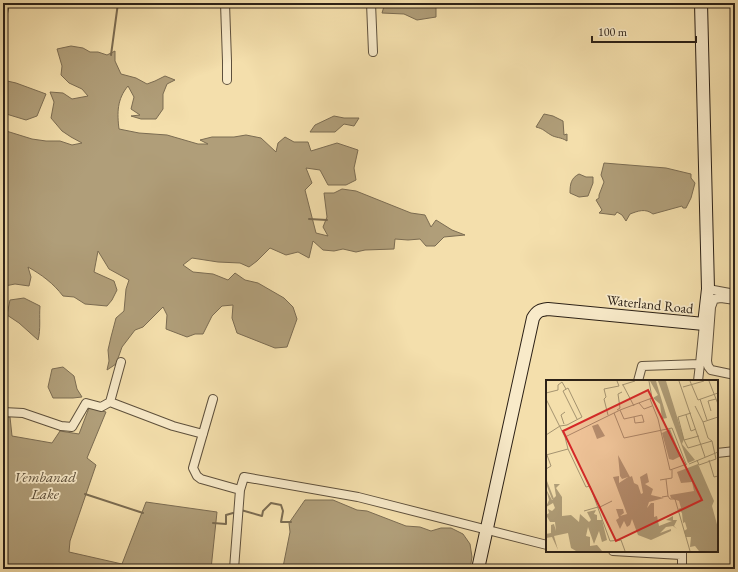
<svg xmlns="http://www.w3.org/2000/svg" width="738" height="572" font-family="'EB Garamond',serif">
<rect width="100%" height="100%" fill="#f4dfac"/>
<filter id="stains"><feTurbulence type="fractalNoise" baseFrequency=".005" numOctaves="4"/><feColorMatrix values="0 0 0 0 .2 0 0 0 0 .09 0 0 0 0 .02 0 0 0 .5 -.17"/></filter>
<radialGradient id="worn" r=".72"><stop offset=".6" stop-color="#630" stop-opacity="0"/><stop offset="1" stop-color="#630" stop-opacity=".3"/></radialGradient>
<path fill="#b09e79" stroke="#7b6c52" d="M385,3H436V17L417,20L404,14L382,13Z
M71,46L83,48L90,52H98L107,55L115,51V61L121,74L136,78L147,84L155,81L165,76L175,80L167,84L163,94V109L156,119H141L131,116L140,115L131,109L134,97L128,86C117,99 117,113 119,129L139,133L167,135L198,144H208L200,140L212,137H234L246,135L261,138L276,152L278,143L285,137L294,142H308L311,151L337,143L358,150L354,168L356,180L346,185H328L320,170L306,168L312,183L305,190L316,233L328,236L323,227L327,217L324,193H334L342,189L356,191L411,213L425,215L431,227L436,220L452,230L465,235L444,237L435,246H426L420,239L408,240L395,239L394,249L365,250L356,252L343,249L334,251L323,250L313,241L309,258L298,252L286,255L270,248L257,261L249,267L240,263L218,262L192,258L183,265L193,272L213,274L228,280L235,273L245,280L258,283L284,298L293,307L297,319L287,347L275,348L237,333L232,318L233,305L222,306L212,316L203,334H195L187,337L166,329L167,315L163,307L143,327L135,330L122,347L116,364L107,370L109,361L108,350L111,337L116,318L124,311L126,289L129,280L109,269L98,251L94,272L114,281L117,290L112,300L107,306L85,304L74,297L63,296C53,283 42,275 28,267L31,277L29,286L15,284L5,286L3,285V130L32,139L46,141H60L72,145L82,143L71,137L62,131L51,118L54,102L50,92L63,93L72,99L88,96L82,89L69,83L61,75L62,66L57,49Z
M3,80L16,83L46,94L37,116L26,120L3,113Z
M544,114L553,116L563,121L564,135L567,134V141C561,137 556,138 551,135C544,131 544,129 536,127Z
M334,116L344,118H359L354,126L344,124L335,132H310L315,125Z
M604,163L666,168L691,174V178L695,183L691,198L686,208H683L682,206L653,214C645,208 638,211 630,214L626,221L622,215L617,212L615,215L599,213L602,210L596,200L599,198V195L604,182L601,175Z
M579,174L586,177H593V183L588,196L579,197L570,193C570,184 571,178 579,174Z
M24,298L40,306C39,317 41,329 38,340L19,323L7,315L10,300Z
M63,367L74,376L77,389L82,397L73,398H53L48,387L52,369Z
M89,408L106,412L87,458L96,465L70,541L69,552L122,564L146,502L217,512L211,569H3V417H10L12,436L52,443L60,431L79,434Z
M305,500H333L357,510L367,511L406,526L420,527L431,531L441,528H451L463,534L470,544L472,557L470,569H284L283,567L290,532L289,523Z"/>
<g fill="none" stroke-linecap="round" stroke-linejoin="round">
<path stroke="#7b6c52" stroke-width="2" d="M111,55L118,3
M309,219L327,220
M85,494L143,513
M241,510L262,516L263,511L271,503L281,505L283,511L281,522H291
M213,523L226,524V515L233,513"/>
<defs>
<path id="minor" d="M225,3L227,61V80
M371,3L373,52
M3,13L5,3
M708,289L735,294
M735,300L721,298L714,299L711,307L707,361L708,366L711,370L735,375
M638,381L642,366L700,364L704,324
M698,381L700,364
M213,399L193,468L197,476L201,479L240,490
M110,402L173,426L203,434
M3,412L23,413L61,426L72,427L86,403L101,407L110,402L121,362
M717,453L735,451
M613,551L681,555
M682,551V569
M234,569L240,490L244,477L358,497L547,545"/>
<path id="secondary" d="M478,569L533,318C537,311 540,310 548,309L704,324L708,289L701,3"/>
</defs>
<use href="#minor" stroke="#5e503c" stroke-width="10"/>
<use href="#secondary" stroke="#2c2117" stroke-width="14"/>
<use href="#minor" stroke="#f8eac9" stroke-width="8"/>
<use href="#secondary" stroke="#f8eac9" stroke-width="12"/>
</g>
<g text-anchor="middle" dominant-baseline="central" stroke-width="3.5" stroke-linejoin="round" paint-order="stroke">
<g font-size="14" fill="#2c2117" stroke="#f8eac9">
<text transform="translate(650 304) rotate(6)">Waterland Road</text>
</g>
<g font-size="15" font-style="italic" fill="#5a4d39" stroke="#f8eac9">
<text x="45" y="476">Vembanad<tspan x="45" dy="17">Lake</tspan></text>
</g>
</g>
<g transform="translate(546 380)">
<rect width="172" height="172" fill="#f4dfac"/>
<path d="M104,1H110L121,38L116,39L114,24L107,18L112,15ZM112,1H120L138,59L136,64L149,80L142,83ZM52,44L59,56L51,59L46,46ZM124,49L135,76L127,80L123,79L116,53ZM72,75L84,97L86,96L88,103L92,105L95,114L97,113L94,97L101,93L103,102L99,104L107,109L105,115L118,118L103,122L101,128L105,123H108V137L111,136L113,146L126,141L120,140L127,136V140H131L128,146L131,149L127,146L120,147L114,153L125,149V151L105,160L92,155L86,139L84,145L81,147L78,141L74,149L70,140L73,138L70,129H77L78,133L74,136L81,134L67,97L73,96V103L82,97L76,99L74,96ZM152,84L168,121L166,126L172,148V171H153L149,166L144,167L145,157H140L138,151L141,149L139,142L137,143L136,133L132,129L135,128L133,121L125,118L124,115L148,111L146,102L135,103L131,92ZM8,104H14L10,108L16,117V136L25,135L33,142L34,134L43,142L45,140L41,132L50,130L48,134L51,135V140H56L61,160L56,162L53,151L48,164L42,147L40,156L44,157V166L51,165L56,171H30L25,168L22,153L8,156L12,170L6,157L0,158V154L5,153V145L8,144L10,151L9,142H4L0,135L3,133L2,129L6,131L9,128L7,123L0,127L3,120L0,109L6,120L10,116Z" fill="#b09e79"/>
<path fill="none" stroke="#b09e79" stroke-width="2" d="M0,101L7,119"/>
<path fill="none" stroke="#a49370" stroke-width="1" d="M133,1L159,77M144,1L152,20L172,13M163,1L172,24M76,5L89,1M77,5L88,26M137,7L158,1M0,13L12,10V5L16,2L20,9M0,19L19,57L68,33L78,58L126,48L140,84M104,19L112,39L124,90L141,84M154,19L161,40M93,23L98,29L106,26M149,26L157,42M71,30L74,28L72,14L76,12M74,30L106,18L103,1M165,31L162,21L170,19M68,33L74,30L78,39L96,35L98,42L89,43L88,37M62,35L58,19L60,17L58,9L73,6L71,1M140,35L145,51L150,49M18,44L15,35L19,32M14,46L21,45L36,37L22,8L17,11L31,39M0,55L14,46M19,57L22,69L40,107L44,106L64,161L75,160L79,171M138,60L132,37L145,33M166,61L162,58L157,42L172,37M0,75L22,69M151,80L153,85L170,79L166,61L142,68L138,60L153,56M163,80L168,97L172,96M143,84L172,72M0,89L5,86L1,75M120,99L122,116M114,100L126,98V90M116,117L122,116L124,119H129L144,171M52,128L66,121M38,131L52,127M120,137L132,131"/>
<path fill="#d62828" fill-opacity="0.15" stroke="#d62828" stroke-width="2" d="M102,10L156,120L70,161L17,51Z"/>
<rect width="172" height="172" fill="none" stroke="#2c2117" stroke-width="2"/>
</g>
<rect width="738" height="572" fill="none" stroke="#f4dfac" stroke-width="16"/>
<rect x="4" y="4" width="730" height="564" fill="none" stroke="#2c2117" stroke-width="2"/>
<rect x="8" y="8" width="722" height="556" fill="none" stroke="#2c2117"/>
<path d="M592 36v6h104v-6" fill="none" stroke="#2c2117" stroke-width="2"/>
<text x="598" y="36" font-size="12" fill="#2c2117" stroke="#f8eac9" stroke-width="3" paint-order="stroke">100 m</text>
<rect width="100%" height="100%" filter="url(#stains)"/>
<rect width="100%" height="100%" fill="url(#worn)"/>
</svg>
